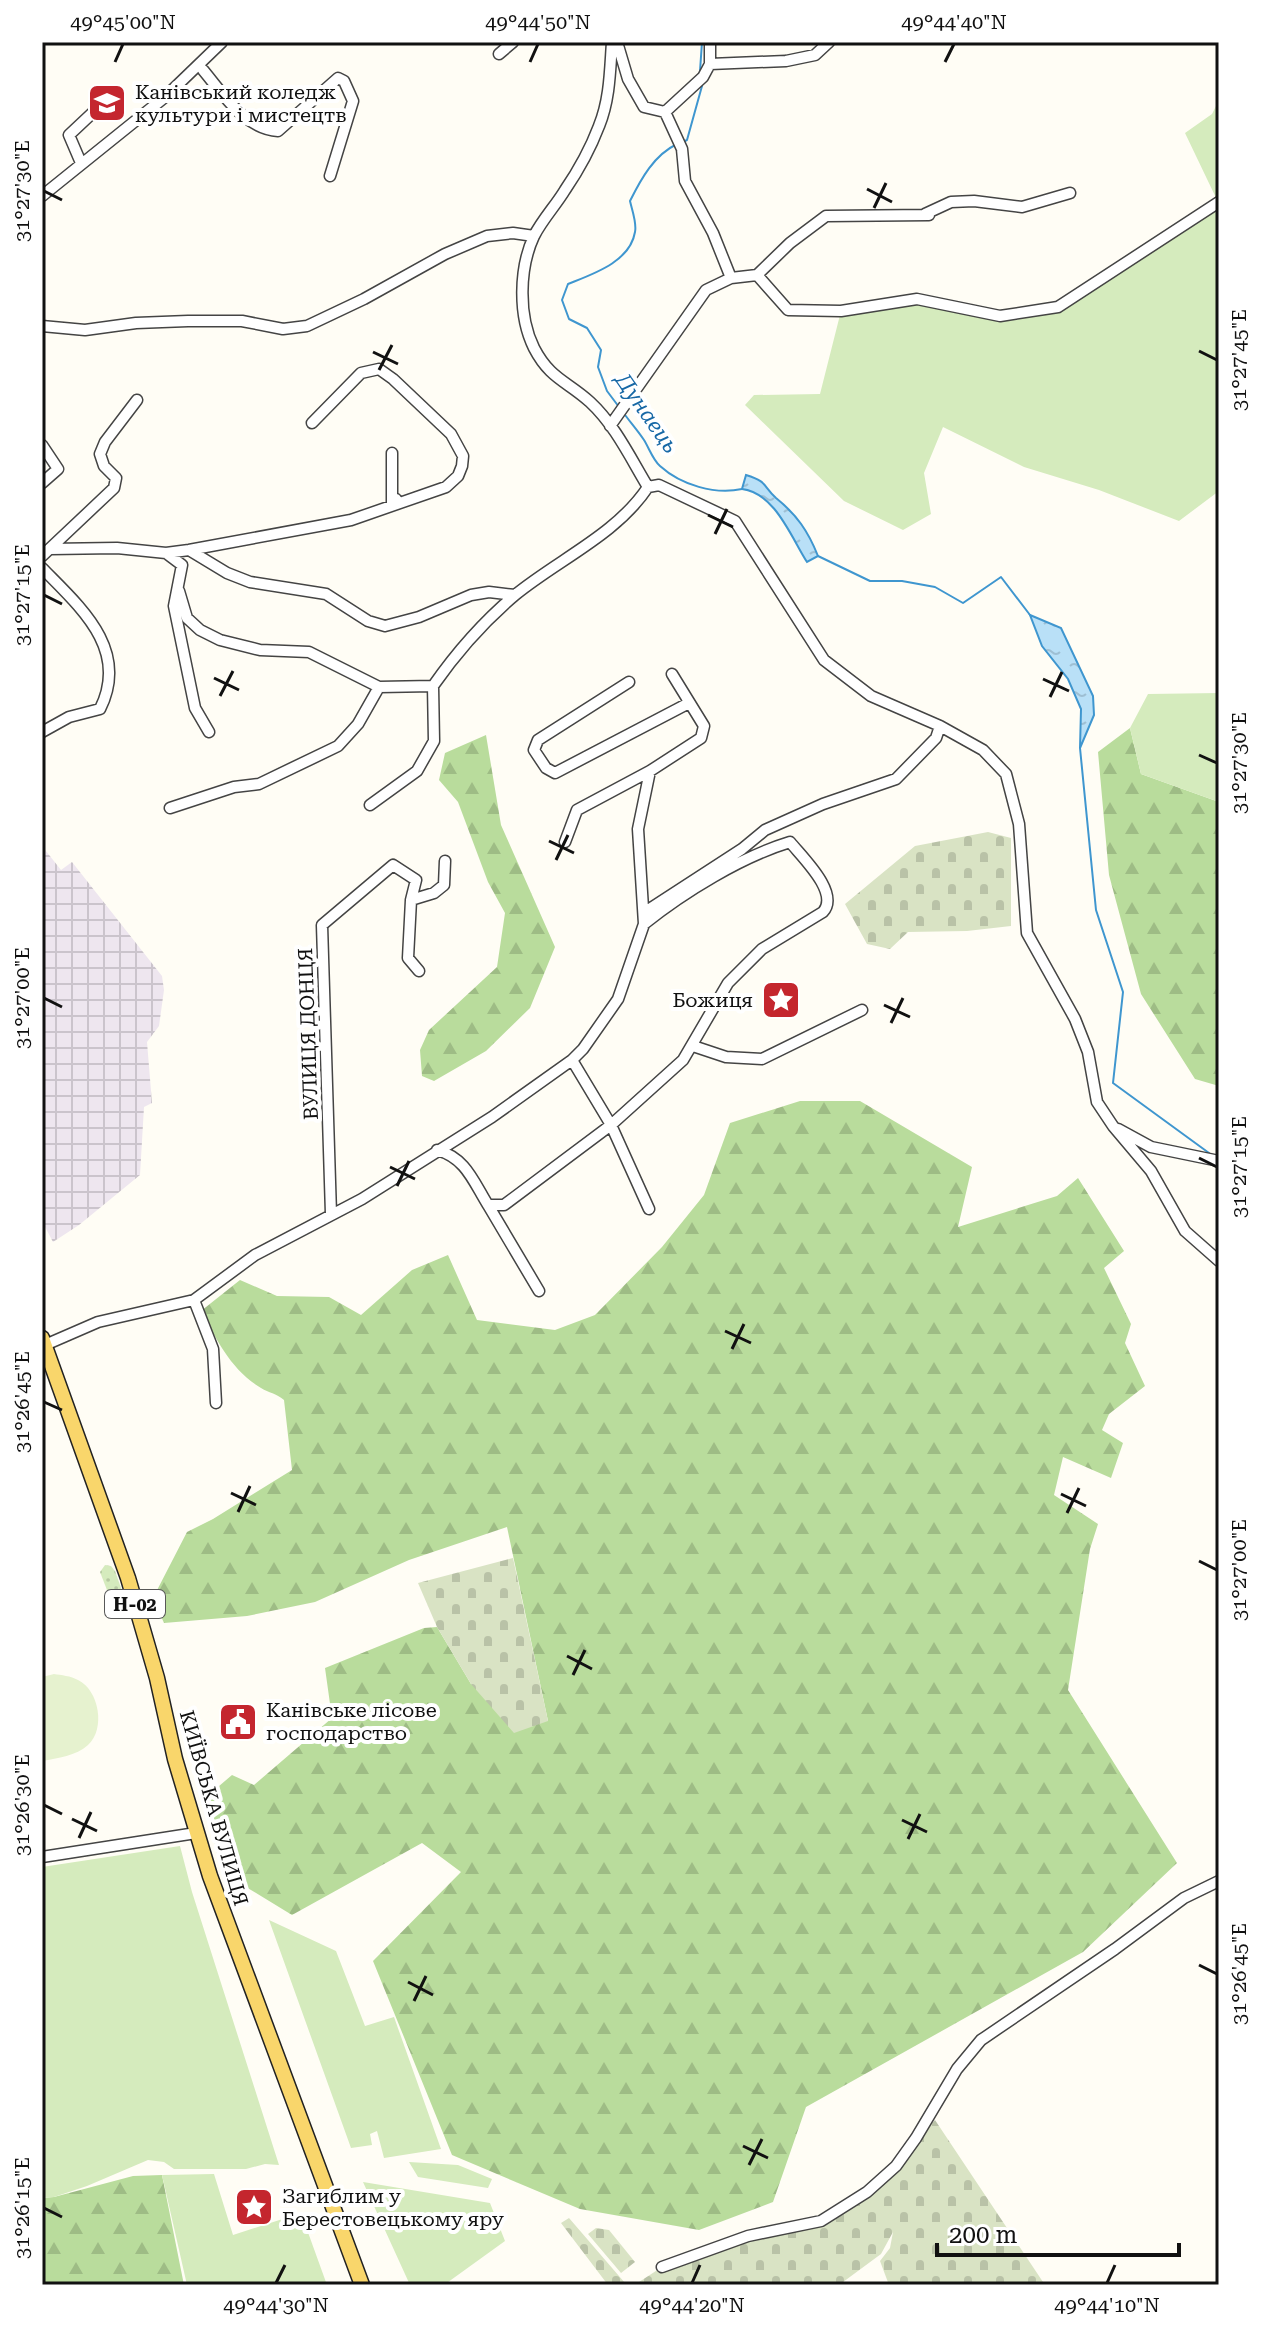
<svg xmlns="http://www.w3.org/2000/svg" width="1261" height="2327" font-family="'Roboto Serif',serif">
<defs>
<pattern id="industrial-grid" width="8" height="8" patternUnits="userSpaceOnUse" patternTransform="scale(2)"><rect width="8" height="8" fill="#eee6ef"/><path d="M0 4h8M4 0v8" fill="none" stroke="#cbc4cc"/></pattern>
<pattern id="grass-dots" width="8" height="8" patternUnits="userSpaceOnUse" patternTransform="scale(2)"><rect width="8" height="8" fill="#d5ebbd"/><path d="M2 2h.1M6 6h.1" fill="none" stroke="#b6c8a1" stroke-width="1.8" stroke-linecap="round"/></pattern>
<pattern id="forest-firs" width="22" height="20" patternUnits="userSpaceOnUse" patternTransform="scale(2)"><rect width="22" height="20" fill="#b9dc9c"/><path d="M5 1l3.5 6h-7zM16 11l3.5 6h-7z" fill="#9ebc85"/></pattern>
<pattern id="cemetery-stones" width="16" height="16" patternUnits="userSpaceOnUse" patternTransform="scale(2)"><rect width="16" height="16" fill="#d9e3c4"/><path d="M2 7V4a2 2 0 0 1 4 0v3zM10 15v-3a2 2 0 0 1 4 0v3z" fill="#b9c2a7"/></pattern>
<pattern id="water-ripples" width="26" height="14" patternUnits="userSpaceOnUse" patternTransform="scale(2)"><rect width="26" height="14" fill="#b9e0f7"/><path d="M2 4q2-2 4 0t4 0M15 11q2-2 4 0t4 0" fill="none" stroke="#9ebfd3"/></pattern>
</defs>
<rect width="100%" height="100%" fill="#fffdf5"/>
<path fill="url(#industrial-grid)" d="M42,846L61,870L72,862L162,976L164,990L159,1026L147,1042L152,1103L144,1107L140,1175L79,1225L53,1242L42,1221Z"/>
<path fill="url(#grass-dots)" d="M105,1565L111,1566L115,1571L125,1599L122,1604L112,1603L100,1572Z"/>
<path fill="url(#forest-firs)" d="M1130,728L1141,774L1219,802V1086L1195,1079L1141,994L1109,875L1098,752Z
M486,735L501,825L555,947L530,1008L486,1051L434,1081L422,1076L420,1050L429,1030L497,967L505,913L488,882L458,802L439,780L445,753Z
M800,1101H860L972,1167L958,1227L1057,1196L1078,1178L1124,1251L1104,1268L1131,1324L1125,1343L1145,1386L1109,1414L1102,1430L1123,1443L1111,1478L1063,1457L1054,1495L1098,1524L1090,1549L1068,1690L1177,1863L1083,1952L806,2107L773,2202L699,2230L580,2209L452,2155L373,1961L461,1872L422,1843L292,1915L246,1887L219,1863L205,1798L232,1775L254,1785L332,1718L325,1668L424,1628L437,1627L471,1684L548,1721L507,1527L409,1560L315,1602L247,1616L164,1623L153,1598L187,1532L213,1519L292,1470L284,1400C276,1393 269,1393 261,1388C231,1370 217,1340 201,1311L240,1280L277,1296L329,1297L361,1315L412,1270L448,1255L477,1320L555,1330L595,1315L662,1247L704,1195L730,1123Z
M162,2175L184,2285H42V2198L54,2197L133,2176Z"/>
<path fill="url(#cemetery-stones)" d="M988,832L1011,838V926L967,931L908,932L890,949L867,944L845,904L915,846Z
M513,1558L548,1721L514,1733L471,1684L437,1627L418,1583Z
M935,2120L1045,2285H889L880,2261L890,2248L893,2232L881,2254L839,2285H608L561,2223L569,2218L625,2283L639,2282L662,2267L712,2247L821,2221L867,2192Z
M596,2228L609,2230L635,2262L621,2273L588,2234Z"/>
<path fill="#d5ebbd" d="M1219,100V491L1179,521L1099,490L1024,467L943,427L924,473L931,514L903,530L844,501L745,405L754,395L820,394L841,311L917,299L1000,316L1058,307L1218,202L1185,133L1212,114Z
M1219,693V802L1141,774L1130,728L1148,694Z
M180,1846L192,1892L279,2165L265,2164L246,2169H174L164,2162L148,2160L87,2186L54,2197L42,2198V1867Z
M269,1920L336,1951L365,2026L394,2017L441,2149L384,2158L377,2131L370,2134L372,2145L351,2148Z
M409,2162L458,2165L492,2179L488,2188L418,2177Z
M214,2174L233,2235L301,2213L327,2285H187L162,2175Z
M363,2182L490,2203L505,2241L444,2285H410Z"/>
<path fill="#e6f2cf" d="M54,1674C61,1675 71,1676 78,1680C99,1690 106,1729 88,1745C76,1756 58,1758 42,1761V1677Z"/>
<path fill="url(#water-ripples)" stroke="#3f96cf" stroke-width="2" d="M746,475C768,482 762,485 776,498C797,515 808,531 818,556L807,562C791,537 775,493 742,489Z
M1030,615L1061,628L1093,696L1094,715L1080,748L1081,709L1068,679L1042,646Z"/>
<g fill="none" stroke-linecap="round" stroke-linejoin="round">
<path stroke="#3f96cf" stroke-width="2" d="M700,71L702,42
M683,142L687,140L702,86
M619,407L607,391L598,367L601,350L587,328L569,319L562,300L568,284C593,274 630,262 635,232C637,223 632,210 630,201C641,179 654,155 677,144
M625,415C631,423 638,431 644,440C649,448 653,460 660,466C681,485 715,495 742,489
M818,556L870,581H902L935,587L963,603L1001,577L1030,615
M1080,748L1096,910L1123,992L1113,1083L1209,1153"/>
<defs>
<path id="minor" d="M612,42C610,70 610,99 599,126C591,147 578,171 565,190C556,205 542,220 534,236C519,268 518,316 534,348C550,379 567,381 590,402C615,425 631,459 648,487L659,485L735,521L824,660L871,696L940,726L983,750L1006,774L1019,824L1027,933L1075,1019L1088,1052L1097,1102L1113,1126L1151,1171L1185,1231L1219,1261
M617,42L628,79L644,107L665,112L682,149L685,181L713,233L731,278L757,275
M499,54L513,42
M710,64L786,61L815,55L829,42
M203,70C223,94 245,129 278,131L338,78L344,81L353,101L330,176
M665,112L703,77L710,64V42
M81,163L69,135L102,104
M42,196L165,97L222,42
M925,214L951,202L974,201L1022,207L1070,193
M757,275L788,310L841,311L917,299L1000,316L1058,307L1219,202
M757,275L790,243L826,216L929,215
M42,326L85,330L136,323L188,321H242L283,329L307,326L364,299L445,254L487,236L513,233L534,236
M610,426L706,290L731,278
M42,445L58,469L42,483
M392,453V504L396,499
M50,549L117,548L166,553L189,550L351,520L446,487L458,476L462,466L463,456L451,434L393,379L379,369L361,373L312,423
M189,550L227,573L250,582L326,594L368,621L385,626L419,617L471,595L489,592L515,595
M166,553L182,565L174,606L195,708L209,732
M42,556L114,488L116,478L104,466L100,454L105,442L137,400
M42,568C80,607 130,649 100,709L69,717L42,732
M179,591L187,618L200,630L220,640L260,650L309,652L379,687L433,686C456,653 483,622 515,595C559,559 616,535 648,487
M629,682L538,740L534,750L546,768L555,773L689,703
M370,805L417,771L434,741L433,686
M170,808L234,787L259,784L338,746L358,724L379,687
M565,842L577,810L650,771L701,738L704,726L672,674
M411,900L434,893L444,885L445,861
M645,912L742,849L765,830L823,804L896,779L936,738L940,726
M693,1046L726,1057L762,1059L862,1010
M572,1060L611,1125L649,1209
M1118,1129L1151,1147L1219,1161
M437,1150C466,1158 473,1181 488,1205H504L611,1125L683,1060L728,983L762,949L823,912C840,893 803,858 790,842C741,857 684,892 644,924
M488,1205L539,1291
M331,1214L322,925L393,865L416,880L411,900L408,958L419,971
M194,1300L213,1349L216,1403
M45,1345L98,1322L194,1300L255,1255L362,1199L492,1117L572,1060L583,1049L618,999L644,924L638,829L650,771
M42,1857L196,1833
M662,2267L748,2236L821,2221L867,2192L896,2166L916,2138L957,2069L981,2040L1115,1949L1184,1898L1219,1881"/>
<path id="major" d="M42,1338L128,1578L157,1678L175,1759L210,1876L362,2285"/>
</defs>
<use href="#minor" stroke="#444" stroke-width="13"/>
<use href="#major" stroke="#222" stroke-width="17"/>
<use href="#minor" stroke="#fff" stroke-width="10"/>
<use href="#major" stroke="#f9d66b" stroke-width="14"/>
</g>
<path fill="none" stroke="#111" stroke-width="3" d="M115,62L123,44M530,62L538,44M945,62L954,44M867,189L892,202M44,191L62,200M874,208L886,183M1199,351L1217,360M373,352L398,364M379,370L392,345M708,515L733,527M715,534L727,509M44,595L62,604M214,678L239,690M1043,679L1069,691M220,696L233,671M1050,697L1062,672M1199,755L1217,763M549,841L574,853M556,860L568,835M44,998L62,1007M884,1005L910,1017M891,1023L903,998M1199,1158L1217,1167M390,1167L415,1179M397,1186L409,1161M725,1331L751,1343M732,1349L744,1324M44,1402L62,1410M231,1493L256,1505M1061,1494L1086,1506M238,1512L250,1486M1067,1513L1079,1488M1199,1561L1217,1570M567,1656L592,1669M573,1675L585,1650M44,1805L62,1814M72,1819L97,1831M902,1820L927,1832M79,1838L91,1812M908,1839L920,1814M1199,1965L1217,1974M408,1982L433,1995M414,2001L426,1976M743,2146L768,2158M749,2165L762,2139M44,2208L62,2217M276,2283L285,2265M692,2283L700,2265M1107,2283L1115,2265"/>
<defs>
<symbol id="university-square" viewBox="-11 -11 22 22"><rect x="-9" y="-9" width="18" height="18" rx="4" fill="#c4262e" stroke="#fff"/><path d="M0-5L7-2L0 1L-7-2ZM-4 1L0 2.5L4 1V4Q0 6-4 4Z" fill="#fff"/></symbol>
<symbol id="sight-square" viewBox="-11 -11 22 22"><rect x="-9" y="-9" width="18" height="18" rx="4" fill="#c4262e" stroke="#fff"/><path d="M0-6L1.8-2.2L6-1.7L2.9 1.2L3.7 5.4L0 3.3L-3.7 5.4L-2.9 1.2L-6-1.7L-1.8-2.2Z" fill="#fff"/></symbol>
<symbol id="civic-square" viewBox="-11 -11 22 22"><rect x="-9" y="-9" width="18" height="18" rx="4" fill="#c4262e" stroke="#fff"/><path d="M-.6-6.5H3V-4.5H.6V-3L4-1V1h2V6H-6V1h2V-1L-.6-3ZM-1.2 2.5V6h2.4V2.5Z" fill="#fff"/></symbol>
</defs>
<g fill-rule="evenodd">
<use href="#university-square" x="85" y="81" width="44" height="44"/>
<use href="#sight-square" x="759" y="978" width="44" height="44"/>
<use href="#civic-square" x="216" y="1700" width="44" height="44"/>
<use href="#sight-square" x="232" y="2185" width="44" height="44"/>
</g>
<g text-anchor="middle" dominant-baseline="central" stroke-width="8" stroke-linejoin="round" paint-order="stroke">
<rect fill="#fff" stroke="#585858" stroke-width="2" x="105" y="1590" width="60" height="28" rx="6"/>
<g font-size="18" font-weight="bold" fill="#111">
<text x="135" y="1604">Н-02</text>
</g>
<g font-size="20" fill="#111" stroke="#fff" text-anchor="start">
<text x="135" y="92">Канівський коледж<tspan x="135" dy="23">культури і мистецтв</tspan></text>
<text x="753" y="1000" text-anchor="end">Божиця</text>
<text x="266" y="1710">Канівське лісове<tspan x="266" dy="23">господарство</tspan></text>
<text x="282" y="2196">Загиблим у<tspan x="282" dy="23">Берестовецькому яру</tspan></text>
</g>
<g font-size="20" fill="#111" stroke="#fff">
<text transform="translate(308 1034) rotate(-92)">ВУЛИЦЯ ДОНЦЯ</text>
<text transform="translate(214 1808) rotate(74)">КИЇВСЬКА ВУЛИЦЯ</text>
</g>
<g font-size="22" font-style="italic" fill="#1768a6" stroke="#fff">
<text transform="translate(647 413) rotate(55)">Дунаець</text>
</g>
</g>
<rect width="1261" height="2327" fill="none" stroke="#ffffff" stroke-width="88"/>
<path d="M937 2243v12h242v-12" fill="none" stroke="#111111" stroke-width="4"/>
<text x="949" y="2243" font-size="24" fill="#111111" stroke="#ffffff" stroke-width="6" paint-order="stroke">200 m</text>
<rect x="44" y="44" width="1173" height="2239" fill="none" stroke="#111" stroke-width="3"/>
<g font-size="20" text-anchor="middle" fill="#111">
<text x="123" y="29">49°45'00"N</text>
<text x="538" y="29">49°44'50"N</text>
<text x="954" y="29">49°44'40"N</text>
<text transform="translate(22 191) rotate(-90)" y="7">31°27'30"E</text>
<text transform="translate(1239 360) rotate(-90)" y="7">31°27'45"E</text>
<text transform="translate(22 595) rotate(-90)" y="7">31°27'15"E</text>
<text transform="translate(1239 763) rotate(-90)" y="7">31°27'30"E</text>
<text transform="translate(22 998) rotate(-90)" y="7">31°27'00"E</text>
<text transform="translate(1239 1167) rotate(-90)" y="7">31°27'15"E</text>
<text transform="translate(22 1402) rotate(-90)" y="7">31°26'45"E</text>
<text transform="translate(1239 1570) rotate(-90)" y="7">31°27'00"E</text>
<text transform="translate(22 1805) rotate(-90)" y="7">31°26'30"E</text>
<text transform="translate(1239 1974) rotate(-90)" y="7">31°26'45"E</text>
<text transform="translate(22 2208) rotate(-90)" y="7">31°26'15"E</text>
<text x="276" y="2312">49°44'30"N</text>
<text x="692" y="2312">49°44'20"N</text>
<text x="1107" y="2312">49°44'10"N</text>
</g>
</svg>
